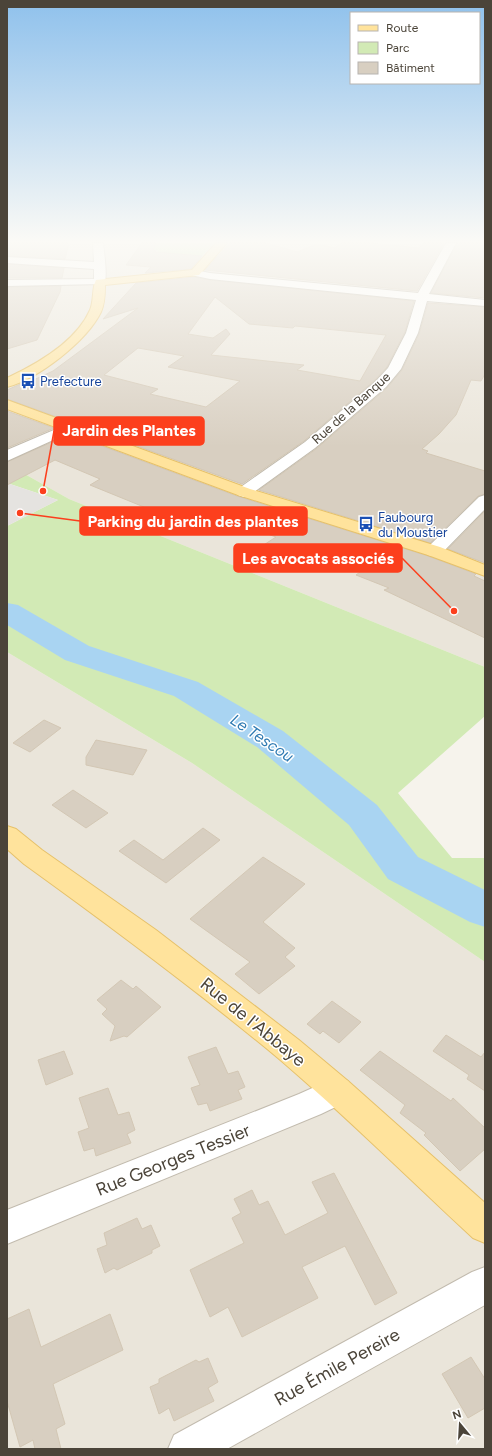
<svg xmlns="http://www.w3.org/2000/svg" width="492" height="1456" font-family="Figtree,sans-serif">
<rect width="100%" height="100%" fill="#f6f3ec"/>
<path fill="#eae5da" d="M7,243H485V667L69,499L7,464Z
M7,652L192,763L485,962V1449H7Z"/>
<path fill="#d2eab5" d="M154,243H214L202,256L161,253L152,248L155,245Z
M7,464L69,499L485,667V716L398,793L452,858H485V962L192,763L7,652V526L58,500L7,483Z"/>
<path fill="#e5e3e0" d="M7,483L58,500L7,526Z"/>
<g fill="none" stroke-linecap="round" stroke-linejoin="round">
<path fill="#a9d4f2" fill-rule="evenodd" d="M7,603L18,605L89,646L198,682L283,731L377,805L418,857L485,890V927L470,922L388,879L349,825L257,747L174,696L65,660L7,625Z"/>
</g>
<path fill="#d8cfc1" stroke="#d3c7b4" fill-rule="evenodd" d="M7,243H69L65,259L7,256Z
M142,243H156L153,250L156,251L155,252L202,256L191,269L145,273L151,267L126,265Z
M230,243H266L297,252L317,244L335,248L341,243H371L419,248L423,243H444L417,291L205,270Z
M457,243H485V298L431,293Z
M7,264L64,268L62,278H7V273L10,267H7Z
M194,277L210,280L414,301L405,332L387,367L375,380L304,441L242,484L7,399V390L25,382L27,383L53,371L138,308L103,319L136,283ZM215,297L249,324L293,328L295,326L386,335L360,381L297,370L304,365L211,355L230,334L226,329L213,338L188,334ZM138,348L184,356L168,367L240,381L206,407L150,394L158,389L104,375Z
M61,286L60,292L37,340L7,349V287Z
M428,303L485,307V374L481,381L471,380L456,415L439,434L422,449L428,451L426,453L485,471V494L478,496L430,543L259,490L316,449L387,388L402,370L419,334Z
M7,411L54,428L7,448Z
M70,434L237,496L428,556L476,574L474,576L485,581V638L384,590L389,588L356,575L363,570L309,550L284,567L257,556L268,549L262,546L276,537L232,522L222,531L218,529L209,534L168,516L164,519L139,509L144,507L90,485L100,479L55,460L7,485V462Z
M485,511V563L448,549Z
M44,720L61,728L30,752L13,743Z
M96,740L147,750L133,775L86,765V757Z
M73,790L108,813L86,828L52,805Z
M203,828L220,840L166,883L119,851L134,840L163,860Z
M263,857L305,884L263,922L295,948L285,957L295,966L259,994L235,974L250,962L190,919Z
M121,980L133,989L136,986L161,1007L127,1037L124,1036L110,1041L115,1026L102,1014L107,1009L97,1000Z
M332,1001L361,1022L339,1043L323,1031L320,1034L307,1024Z
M446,1035L481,1057L485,1052V1091L467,1079L469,1075L433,1051Z
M216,1047L228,1074L238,1071L245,1087L238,1090L242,1099L210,1111L207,1103L198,1105L191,1088L200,1085L188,1057Z
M64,1051L73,1074L46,1085L38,1060Z
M380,1051L451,1101L453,1098L485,1128V1149L460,1171L424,1135L426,1133L400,1113L405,1105L360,1070Z
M108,1088L118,1115L129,1112L135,1130L127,1134L131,1143L96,1156L94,1148L84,1151L78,1132L89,1128L79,1098Z
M334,1173L397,1293L375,1305L345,1246L302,1267L318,1298L242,1337L228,1307L210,1317L190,1270L244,1243L232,1218L241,1213L234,1199L252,1190L259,1205L268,1201L285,1235L328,1213L312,1182Z
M137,1218L142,1229L151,1225L160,1246L152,1250V1253L117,1270L114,1268L105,1273L97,1249L107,1245L104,1233Z
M29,1309L41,1347L110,1314L123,1350L53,1384L65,1424L56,1429L61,1449H35L33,1440L20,1447L7,1401V1319Z
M471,1357L485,1379V1408L468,1418L442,1374Z
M208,1358L218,1382L208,1388L214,1401L174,1421L169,1408L159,1414L150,1387L159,1383V1379L196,1360L199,1362Z"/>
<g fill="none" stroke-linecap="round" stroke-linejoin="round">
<defs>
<path id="minor" d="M93,243H103C104,253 108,277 104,284L7,286V280L94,279V269L7,263V257L94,262Z
M446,243H456L429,294L485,300V306L427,301L418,333L401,369L386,387L315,448L250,495L244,497L238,495L236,492L238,489L305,442L376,381L388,368L406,333L416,300L210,279L191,275L190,273L191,271L195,270L210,273L418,293Z
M68,424L73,425L75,428L73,431L7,461V450Z
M485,495V509L440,555L434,556L428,555L425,551L428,547L479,497Z
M337,1077L348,1081L352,1091L348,1101L321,1114L7,1244V1210L299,1094Z
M485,1267V1305L227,1449H168L174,1435L472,1272Z"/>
<path id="major" d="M216,243H227L199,275L105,285C105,294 105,303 101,312C87,341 38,379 7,387V378C37,364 76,342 90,310C94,301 92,287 96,280L192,270Z
M7,400L250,489L440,547L485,565V576L428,555L238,495L7,409Z
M7,826L16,829L42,850L156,930L299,1040L348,1081L485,1203V1243L473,1238C408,1178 345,1115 278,1058C196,990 110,926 24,864L7,849Z"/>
</defs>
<use href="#minor" stroke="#c2bbae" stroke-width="2"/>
<use href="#major" stroke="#e6c16a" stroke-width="2"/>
<use href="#minor" fill="#fff" fill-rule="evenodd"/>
<use href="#major" fill="#ffe39c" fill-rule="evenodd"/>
</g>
<linearGradient id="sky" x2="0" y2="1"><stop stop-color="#8fc1ec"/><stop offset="0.54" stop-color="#fbfaf6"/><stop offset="1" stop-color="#fbfaf6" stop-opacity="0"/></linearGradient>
<rect width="492" height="447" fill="url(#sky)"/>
<defs>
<symbol id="bus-bare" viewBox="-9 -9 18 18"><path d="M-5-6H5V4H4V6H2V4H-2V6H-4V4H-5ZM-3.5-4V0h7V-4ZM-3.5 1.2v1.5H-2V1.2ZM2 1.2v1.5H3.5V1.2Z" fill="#1a4fb4" stroke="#fff" stroke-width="2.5" paint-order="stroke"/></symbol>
</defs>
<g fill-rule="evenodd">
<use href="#bus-bare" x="17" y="370" width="22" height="22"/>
<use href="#bus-bare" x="355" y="513" width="22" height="22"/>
</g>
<g text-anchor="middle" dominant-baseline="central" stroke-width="3" stroke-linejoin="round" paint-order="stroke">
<g font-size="13" fill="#164399" stroke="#fff" text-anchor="start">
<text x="40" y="381">Prefecture</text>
<text x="378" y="517">Faubourg<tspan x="378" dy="15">du Moustier</tspan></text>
</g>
<g font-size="13" fill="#4b4439" stroke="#fff">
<text transform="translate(351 408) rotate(-42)">Rue de la Banque</text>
</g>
<g font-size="16" font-style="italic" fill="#2e7ab2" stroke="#fff">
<text transform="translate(262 738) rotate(34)">Le Tescou</text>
</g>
<g font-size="18" fill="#4b4439" stroke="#fff">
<text transform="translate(253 1022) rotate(39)">Rue de l'Abbaye</text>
<text transform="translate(173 1160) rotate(-22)">Rue Georges Tessier</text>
<text transform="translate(337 1367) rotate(-29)">Rue Émile Pereire</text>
</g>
</g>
<path fill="none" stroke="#fc3f1d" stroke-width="1.5" d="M43 491L54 431M20 513L80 521M454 611L402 558"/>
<g fill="#fc3f1d" stroke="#fff" stroke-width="1.5">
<circle cx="43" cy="491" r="4"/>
<circle cx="20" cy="513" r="4"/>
<circle cx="454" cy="611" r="4"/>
</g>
<g fill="#fc3f1d" stroke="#fc3f1d" stroke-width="1.5">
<rect x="54" y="417" width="150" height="28" rx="4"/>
<rect x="80" y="507" width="227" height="28" rx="4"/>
<rect x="234" y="544" width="168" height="28" rx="4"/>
</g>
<g font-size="16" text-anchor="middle" font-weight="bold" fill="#fff">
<text x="129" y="436">Jardin des Plantes</text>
<text x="193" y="527">Parking du jardin des plantes</text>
<text x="318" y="564">Les avocats associés</text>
</g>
<rect width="492" height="1456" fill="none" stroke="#4b4439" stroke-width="16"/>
<rect x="350" y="12" width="130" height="72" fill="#ffffff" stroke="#b7b4b0"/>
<rect x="358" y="25" width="20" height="6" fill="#ffe39c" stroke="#b7b4b0"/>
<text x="386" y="32" font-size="12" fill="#4b4439">Route</text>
<rect x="358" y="42" width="20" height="12" fill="#d2eab5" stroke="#b7b4b0"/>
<text x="386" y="52" font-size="12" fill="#4b4439">Parc</text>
<rect x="358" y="62" width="20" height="12" fill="#d8cfc1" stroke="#b7b4b0"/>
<text x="386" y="72" font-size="12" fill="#4b4439">Bâtiment</text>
<g transform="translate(460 1424) rotate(342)" stroke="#ffffff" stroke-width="3" paint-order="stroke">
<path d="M0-3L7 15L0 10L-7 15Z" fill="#4b4439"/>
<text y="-6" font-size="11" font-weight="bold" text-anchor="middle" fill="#4b4439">N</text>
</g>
</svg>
